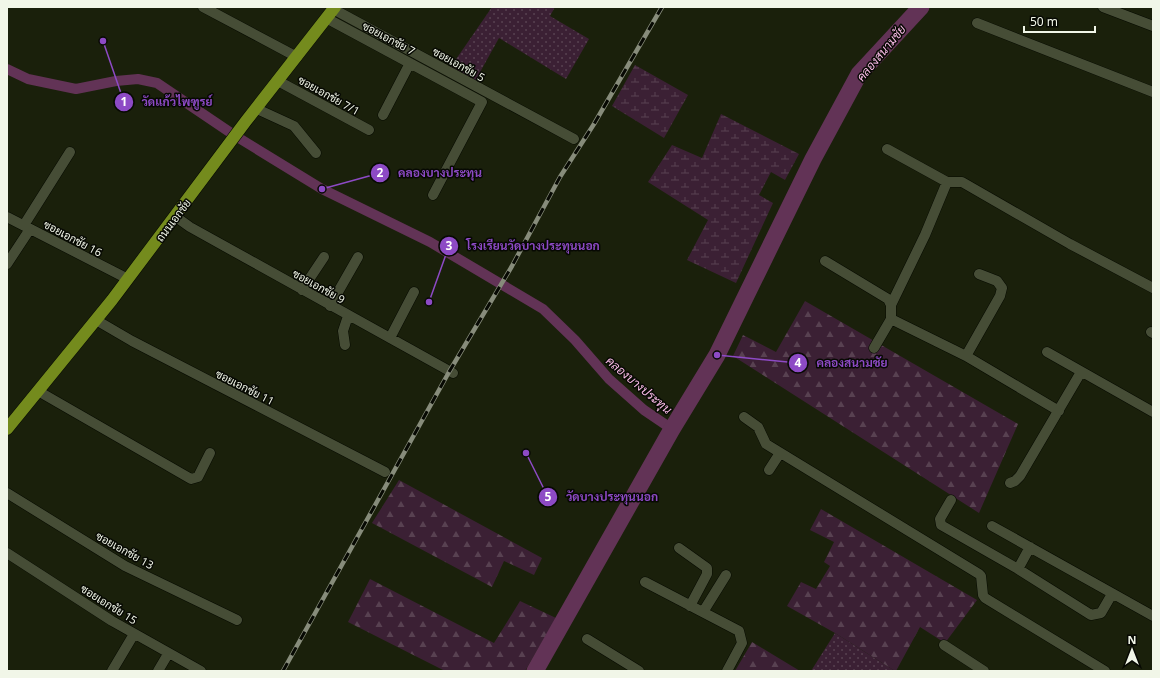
<svg xmlns="http://www.w3.org/2000/svg" width="1160" height="678" font-family="'Noto Sans',Sarabun,sans-serif">
<defs>
<pattern id="grass-dots" width="8" height="8" patternUnits="userSpaceOnUse"><rect width="8" height="8" fill="#3b2034"/><path d="M2 2h.1M6 6h.1" fill="none" stroke="#584151" stroke-width="1.8" stroke-linecap="round"/></pattern>
<pattern id="forest-firs" width="22" height="20" patternUnits="userSpaceOnUse"><rect width="22" height="20" fill="#3b2034"/><path d="M5 1l3.5 6h-7zM16 11l3.5 6h-7z" fill="#584151"/></pattern>
<pattern id="wetland-marsh" width="20" height="14" patternUnits="userSpaceOnUse"><rect width="20" height="14" fill="#3b2034"/><path d="M1 5h8M5 5V1M11 12h8M15 12V8" fill="none" stroke="#584151"/></pattern>
</defs>
<rect width="100%" height="100%" fill="#1a200b"/>
<path fill="url(#grass-dots)" d="M492,7H555L550,16L589,39L566,79L499,38L474,83L450,68Z
M835,633L895,671H811Z"/>
<path fill="url(#forest-firs)" d="M805,301L1018,424L979,513L733,356L743,335L776,352Z
M399,480L542,558L534,575L504,561L492,587L372,523Z
M821,509L977,600L945,643L920,627L896,671H895L835,633L787,606L801,582L816,589L830,566L824,562L834,542L810,530Z
M370,579L494,643L520,601L556,618L525,671H445L348,622Z
M752,642L800,671H735Z"/>
<path fill="url(#wetland-marsh)" d="M635,65L688,95L664,138L612,106Z
M721,114L799,154L785,180L771,172L759,195L773,203L736,283L687,260L708,220L648,182L672,145L702,158Z"/>
<g fill="none" stroke-linecap="round" stroke-linejoin="round">
<path stroke="#623356" stroke-width="10" d="M7,69L28,79L76,89L116,81L138,79L157,83L234,135L322,189L430,242L543,309L575,340L609,379L644,410L672,429"/>
<path stroke="#623356" stroke-width="17" d="M535,671L672,429L717,355L813,159L859,74L921,7"/>
<defs>
<path id="minor" d="M203,7L297,57
M1103,7L1153,26
M333,9L574,139
M326,18L482,102L433,195
M977,23L1153,92
M278,81L369,130
M257,109L294,126L316,153
M383,115L410,63
M887,149L947,182H962L1070,244L1153,288
M7,217L128,279
M176,217L190,227L453,373
M24,225L70,152
M825,261L888,299L891,305V319L966,356L1059,411
M7,264L30,229
M302,290L324,257
M891,305L925,235L947,182
M330,306L358,257
M96,320L132,341L385,472
M1151,332L1153,333
M390,338L414,292
M345,345L343,331L348,316
M874,348L891,319
M1047,352L1153,412
M966,356L1000,296L1002,288L997,281L979,274
M38,391L191,479L198,477L210,453
M744,417L758,427L766,444L979,574L981,576L983,595L985,598L1105,671
M769,470L780,453
M1010,483L1015,481L1020,476L1081,372
M7,493L125,566L237,620
M951,500L940,519L941,525L1018,569L1091,615L1101,613L1112,594
M992,526L1153,616
M679,548L707,568V574L690,606
M7,553L112,621L201,671
M1018,569L1030,547
M645,582L739,631L742,643L727,671
M703,612L726,575
M587,639L639,671
M944,645L984,671
M112,671L134,634
M158,671L168,654"/>
<path id="primary" d="M7,429L112,300L246,121L335,7"/>
</defs>
<use href="#minor" stroke="#060a00" stroke-width="11"/>
<use href="#primary" stroke="#060a00" stroke-width="13"/>
<use href="#minor" stroke="#464d36" stroke-width="10"/>
<use href="#primary" stroke="#748b1d" stroke-width="12"/>
<defs>
<path id="rail" d="M283,671L449,372L512,266L560,177L594,124L662,7"/>
</defs>
<use href="#rail" stroke="#878c7b" stroke-width="4.5"/>
<use href="#rail" stroke="#070903" stroke-width="3" stroke-dasharray="9" stroke-linecap="butt"/>
</g>
<g text-anchor="middle" dominant-baseline="central" stroke-width="3" stroke-linejoin="round" paint-order="stroke">
<g font-size="11" fill="#f1f6e8" stroke="#070903">
<text transform="translate(389 38) rotate(28)">ซอยเอกชัย 7</text>
<text transform="translate(459 64) rotate(29)">ซอยเอกชัย 5</text>
<text transform="translate(329 95) rotate(29)">ซอยเอกชัย 7/1</text>
<text transform="translate(173 220) rotate(-53)">ถนนเอกชัย</text>
<text transform="translate(73 238) rotate(28)">ซอยเอกชัย 16</text>
<text transform="translate(319 286) rotate(29)">ซอยเอกชัย 9</text>
<text transform="translate(245 387) rotate(27)">ซอยเอกชัย 11</text>
<text transform="translate(125 550) rotate(29)">ซอยเอกชัย 13</text>
<text transform="translate(109 604) rotate(32)">ซอยเอกชัย 15</text>
</g>
<g font-size="12" font-style="italic" fill="#fbbde9" stroke="#070903">
<text transform="translate(881 53) rotate(-50)">คลองสนามชัย</text>
<text transform="translate(639 385) rotate(40)">คลองบางประทุน</text>
</g>
</g>
<path fill="none" stroke="#8d4ac5" stroke-width="1.5" d="M103 41L124 102M322 189L380 173M429 302L449 246M717 355L798 363M526 453L548 497"/>
<g fill="#8d4ac5" stroke="#070903" stroke-width="1.5">
<circle cx="103" cy="41" r="4"/>
<circle cx="322" cy="189" r="4"/>
<circle cx="429" cy="302" r="4"/>
<circle cx="717" cy="355" r="4"/>
<circle cx="526" cy="453" r="4"/>
<circle cx="124" cy="102" r="10"/>
<circle cx="380" cy="173" r="10"/>
<circle cx="449" cy="246" r="10"/>
<circle cx="798" cy="363" r="10"/>
<circle cx="548" cy="497" r="10"/>
</g>
<g font-size="12" text-anchor="middle" font-weight="bold" fill="#fff">
<text x="124" y="106">1</text>
<text x="380" y="177">2</text>
<text x="449" y="250">3</text>
<text x="798" y="367">4</text>
<text x="548" y="501">5</text>
</g>
<g font-size="12" text-anchor="middle" font-weight="bold" fill="#8d4ac5" stroke="#070903" stroke-width="3" stroke-linejoin="round" paint-order="stroke">
<text x="177" y="106">วัดแก้วไพฑูรย์</text>
<text x="440" y="177">คลองบางประทุน</text>
<text x="533" y="250">โรงเรียนวัดบางประทุนนอก</text>
<text x="852" y="367">คลองสนามชัย</text>
<text x="612" y="501">วัดบางประทุนนอก</text>
</g>
<rect width="1160" height="678" fill="none" stroke="#f1f6e8" stroke-width="16"/>
<g transform="translate(1132 650)" stroke="#070903" stroke-width="3" paint-order="stroke">
<path d="M0-3L7 15L0 10L-7 15Z" fill="#f1f6e8"/>
<text y="-6" font-size="11" font-weight="bold" text-anchor="middle" fill="#f1f6e8">N</text>
</g>
<path d="M1024 26v6h71v-6" fill="none" stroke="#f1f6e8" stroke-width="2"/>
<text x="1030" y="26" font-size="12" fill="#f1f6e8" stroke="#070903" stroke-width="3" paint-order="stroke">50 m</text>
</svg>
